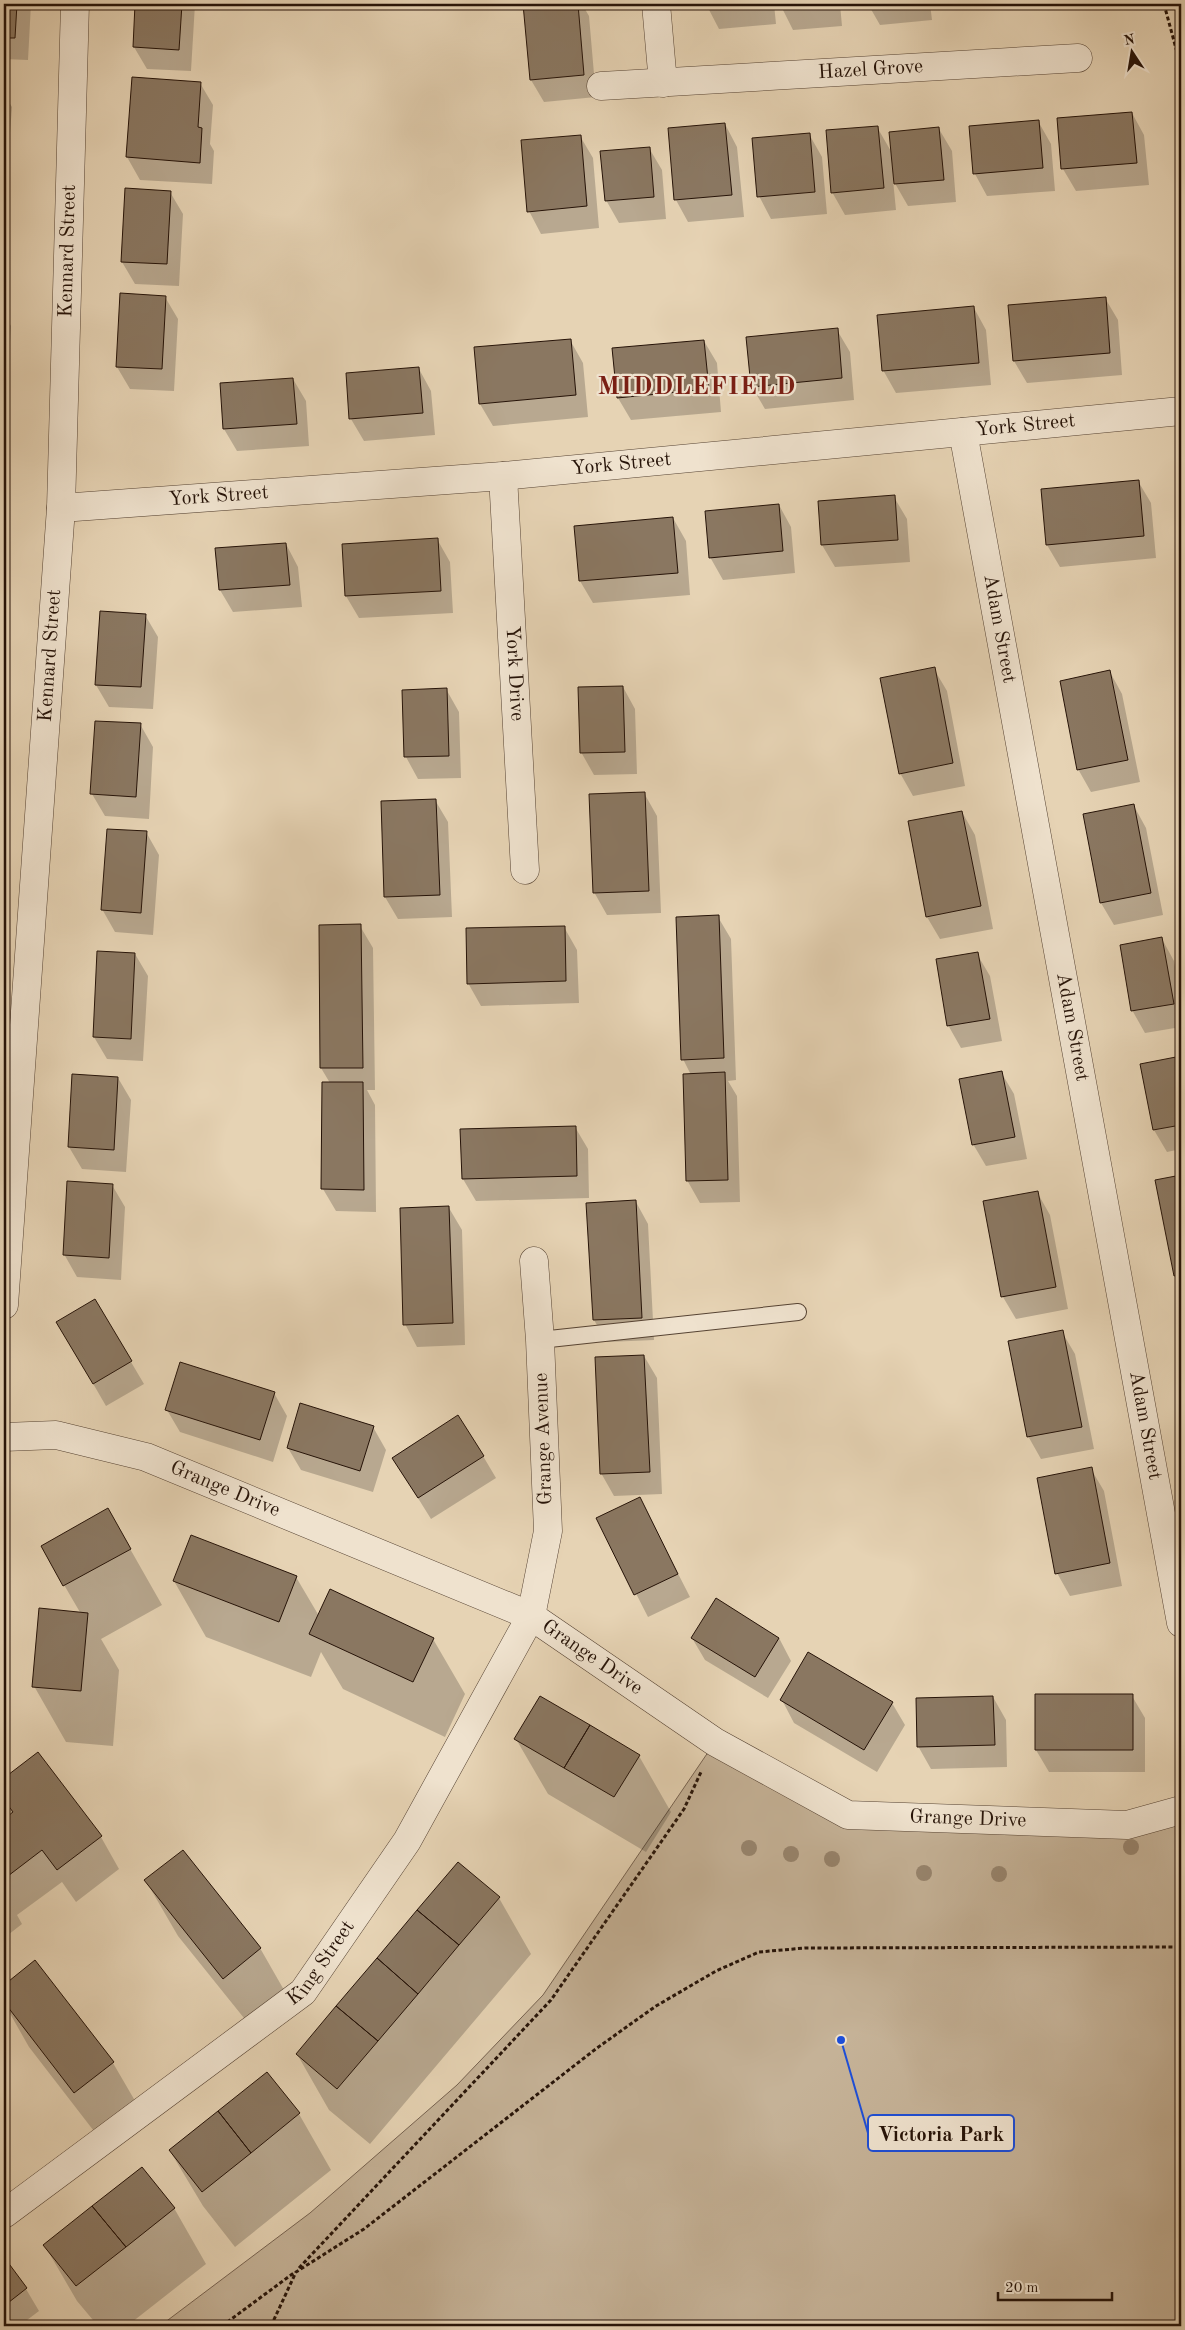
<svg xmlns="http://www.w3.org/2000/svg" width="1185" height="2330" font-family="'Old Standard TT',serif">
<rect width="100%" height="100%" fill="#e6d3b4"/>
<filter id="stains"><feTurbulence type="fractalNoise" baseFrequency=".004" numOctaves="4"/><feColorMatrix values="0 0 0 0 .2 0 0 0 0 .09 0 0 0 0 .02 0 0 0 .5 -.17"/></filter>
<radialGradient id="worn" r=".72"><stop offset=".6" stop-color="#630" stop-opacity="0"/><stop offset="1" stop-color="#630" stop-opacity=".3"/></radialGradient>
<path fill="#c5b297" stroke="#766250" d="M715,1742L848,1815L1127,1825L1181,1810V2326H160L310,2213L457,2085L543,1995Z"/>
<path fill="#0003" d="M4,4H31L28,60L4,59Z
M137,4H195L191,71L147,69L134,47Z
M525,4H582L589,16L596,97L544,102L531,80Z
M706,4H774L776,24L719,29Z
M780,4H840L842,26L793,30Z
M868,4H930L932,20L880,25Z
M133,78L200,83L213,105L210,144L214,151L212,184L140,180L127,157Z
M4,94L12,107L7,171H4Z
M1132,113L1144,135L1149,185L1076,191L1063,169Z
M1038,121L1051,144L1055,191L987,196L975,174Z
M725,124L737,147L744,217L688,222L676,200Z
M877,127L892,153L939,129L952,151L956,202L908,206L893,180L896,210L845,215L832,192Z
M809,134L822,157L827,214L771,219L759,196Z
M580,136L593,158L599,228L541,234L529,211Z
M649,148L662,170L666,219L619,223L606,200Z
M170,192L183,214L179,286L135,284L122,262Z
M4,213L6,217L4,253Z
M165,297L178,319L174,391L130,389L117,367Z
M1105,298L1118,320L1122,375L1027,383L1014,361Z
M974,308L986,330L991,385L896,393L883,370Z
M4,314L11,326L4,438Z
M837,330L850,352L854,400L765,409L752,387Z
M570,340L583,363L588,417L493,426L480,404Z
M704,341L717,363L721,412L631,420L618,398Z
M419,369L431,391L435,435L364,441L351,419Z
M293,379L306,401L309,446L237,451L224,429Z
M1138,481L1151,503L1156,558L1060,567L1047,545Z
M894,497L907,519L910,562L835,567L822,545L819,502Z
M779,505L791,527L795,573L723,580L710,557Z
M673,518L686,541L690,595L593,603L580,581L576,527Z
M437,539L450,562L453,613L359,618L346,596Z
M286,544L298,567L302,607L233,612L220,590L217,549Z
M145,615L158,637L153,709L109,707L96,685Z
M934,669L947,691L965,786L913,796L900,773Z
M1110,672L1122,694L1140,782L1091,792L1078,769Z
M623,687L635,709L637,774L594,775L581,752Z
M446,689L459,712L461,778L418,779L406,757L404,691Z
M140,724L153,747L149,819L105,816L92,794Z
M644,793L657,816L661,913L607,915L594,892Z
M435,800L448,822L452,917L398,919L385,897Z
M1134,806L1146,828L1163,915L1114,925L1101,903Z
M962,812L975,835L993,929L940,939L927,917L909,822Z
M146,832L159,855L153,935L115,932L102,909Z
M718,917L731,939L736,1080L728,1081L737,1096L740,1202L700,1203L687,1180L691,1075L683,1059Z
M360,926L373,948L375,1090H367L375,1105L376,1212L336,1211L323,1189V1083H330L321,1068Z
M564,927L577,950L579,1003L481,1006L468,983Z
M1162,939L1174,961L1181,1000V1027L1145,1033L1132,1010Z
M135,954L148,976L143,1061L107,1059L94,1037Z
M977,954L990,976L1002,1041L961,1048L948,1025Z
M1181,1057V1149L1167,1152L1154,1130L1141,1065Z
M1001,1072L1014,1094L1027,1159L986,1166L973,1144Z
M118,1078L131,1100L126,1172L82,1169L69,1147Z
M575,1127L588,1149L589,1198L476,1201L463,1179Z
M1181,1176V1286L1175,1275L1157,1181Z
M112,1185L125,1207L121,1280L77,1277L64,1254Z
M1037,1192L1050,1215L1068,1309L1016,1319L1003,1297L984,1202Z
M636,1202L648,1224L654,1340L607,1342L594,1320Z
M449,1208L462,1230L465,1345L417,1347L405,1324Z
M58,1323L131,1362L144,1384L106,1406Z
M1062,1332L1075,1354L1094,1449L1041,1459L1028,1436Z
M644,1356L657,1378L662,1494L614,1496L601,1473Z
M274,1393L287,1416L273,1462L180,1432L167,1410Z
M373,1427L386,1450L373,1492L301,1470L288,1448Z
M483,1456L496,1478L431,1519L393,1458Z
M1091,1469L1104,1491L1122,1586L1070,1596L1057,1573Z
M640,1499L690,1597L648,1617L598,1519Z
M108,1510L162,1605L101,1639L119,1670L113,1746L66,1742L34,1686L81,1614L42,1547Z
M296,1577L319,1616L433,1639L465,1694L445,1737L343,1689L321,1652L311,1677L206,1637L174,1581Z
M692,1638H779L791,1661L768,1698L705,1660Z
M1132,1696L1145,1718V1772H1049L1036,1750Z
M993,1697L1006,1720L1007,1767L931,1769L918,1746Z
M782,1700L892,1703L905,1725L877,1772L794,1723Z
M516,1739L639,1756L671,1812L646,1852L548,1794Z
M38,1754L101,1837L119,1869L76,1902L62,1882L17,1915L22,1924L4,1938V1821L12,1815L4,1801V1780Z
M146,1881L260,1948L292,2004L256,2033L178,1936Z
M499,1898L531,1954L370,2144L329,2110L297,2054Z
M35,1962L113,2063L145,2118L107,2148L29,2047L4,2003V1986Z
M267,2074L299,2114L331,2170L235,2247L203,2206L170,2151Z
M174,2208L206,2264L127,2326H98L77,2301L45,2246Z
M4,2259L26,2289L39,2311L19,2326H4Z"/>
<path fill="#8a7761" stroke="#261308" d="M4,4H17L15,38H4Z
M135,4H182L179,50L133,47Z
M523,4H578L584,75L530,80Z
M704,4H742L705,7Z
M778,4H830L779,8Z
M132,77L201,82L198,127L202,128L200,163L126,157Z
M1132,112L1137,163L1061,169L1057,118Z
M1039,120L1043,168L973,174L969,126Z
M725,123L732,195L674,200L668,128Z
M878,126L884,188L831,193L826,130Z
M939,127L944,180L894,184L889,132Z
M810,133L815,192L757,197L752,138Z
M581,135L587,206L527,212L521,140Z
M650,147L654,197L605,201L600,151Z
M125,188L171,191L167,264L121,262Z
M120,293L166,296L162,369L116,367Z
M1106,297L1110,353L1013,361L1008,305Z
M974,306L979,363L882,371L877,315Z
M838,328L842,378L751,387L746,337Z
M571,339L576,395L479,404L474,347Z
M704,340L709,389L617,398L612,348Z
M419,367L423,413L349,419L346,373Z
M293,378L297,424L223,429L220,383Z
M1139,480L1144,536L1046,545L1041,489Z
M895,495L898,540L821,545L818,501Z
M779,504L783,551L709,558L705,511Z
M673,517L678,573L579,581L574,526Z
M438,538L441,591L345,596L342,544Z
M286,543L290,585L219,590L215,548Z
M100,611L146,614L141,687L95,685Z
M935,667L953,763L899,774L880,678Z
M1110,670L1128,760L1077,770L1060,681Z
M623,686L625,752L580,753L578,687Z
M447,688L449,756L404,757L402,690Z
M95,721L141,723L136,797L90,794Z
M645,792L649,891L593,893L589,794Z
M436,799L440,895L384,897L381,801Z
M1134,804L1151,893L1100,903L1083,814Z
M962,811L981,906L926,917L908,821Z
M107,829L147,831L141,913L101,910Z
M719,915L724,1058L681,1060L676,917Z
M361,924L363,1068H320L319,925Z
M565,926L566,981L467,984L466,928Z
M1162,937L1174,1004L1131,1011L1120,945Z
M97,951L135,953L131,1039L93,1037Z
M978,952L990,1019L947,1026L936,959Z
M1181,1056V1125L1153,1130L1140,1064Z
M1002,1071L1015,1137L972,1145L959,1079Z
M725,1072L728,1180L686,1181L683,1074Z
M72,1074L118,1077L114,1150L68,1147Z
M322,1082H363L364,1190L321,1189Z
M576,1126L577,1176L462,1179L460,1129Z
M1181,1175V1274L1174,1276L1155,1180Z
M67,1181L113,1184L109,1258L63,1255Z
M1038,1191L1056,1287L1001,1297L983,1201Z
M636,1200L642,1318L593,1320L586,1203Z
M449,1206L453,1323L403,1325L400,1208Z
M95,1299L132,1361L93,1384L56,1322Z
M1063,1330L1082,1427L1027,1437L1008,1341Z
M644,1355L650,1472L600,1474L595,1357Z
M180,1362L275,1392L260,1440L165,1410Z
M300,1403L374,1426L360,1471L287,1448Z
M458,1415L484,1456L418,1498L392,1458Z
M1092,1467L1110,1563L1055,1574L1037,1478Z
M640,1497L678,1574L634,1595L596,1518Z
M108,1508L131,1549L63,1586L41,1546Z
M191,1535L297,1576L279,1622L173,1581Z
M330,1589L434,1638L413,1682L309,1634Z
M716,1598L779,1638L755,1677L691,1638Z
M39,1608L88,1613L81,1691L32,1687Z
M808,1652L893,1702L864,1750L780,1700Z
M1035,1694H1133V1750H1035Z
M540,1696L590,1725L564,1768L514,1739Z
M993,1696L995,1745L917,1747L916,1698Z
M590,1725L640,1755L614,1797L564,1768Z
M38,1752L102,1836L57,1870L42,1850L4,1879V1819L13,1812L4,1800V1778Z
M183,1850L261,1948L223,1979L144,1880Z
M458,1862L500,1897L459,1945L417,1910Z
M417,1910L459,1945L418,1994L377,1958Z
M377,1958L418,1994L378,2041L336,2006Z
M35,1960L114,2062L74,2093L4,2002V1985Z
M336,2006L378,2041L337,2089L296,2054Z
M267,2072L300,2113L251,2153L218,2111Z
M218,2111L251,2153L202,2192L169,2150Z
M142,2167L175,2208L126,2247L92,2206Z
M92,2206L126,2247L76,2286L43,2245Z
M4,2257L27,2288L4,2306Z"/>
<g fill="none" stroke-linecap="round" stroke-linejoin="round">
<defs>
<path id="lane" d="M540,1340L798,1312"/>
<g id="street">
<path d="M656,4L663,83"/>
<path id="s1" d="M601,86L1078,58"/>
<path id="s2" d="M963,432L1181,1623"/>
<path id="s3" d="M503,476L525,870"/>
<path id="s4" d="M61,508L503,476L1181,411"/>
<path id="s5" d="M4,1305L61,508L75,4"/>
<path id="s6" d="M4,1437L56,1435L146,1457L531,1616L715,1742L848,1815L1127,1825L1181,1810"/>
<path id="s7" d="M4,2214L303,1992L407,1841L531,1616L548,1531L540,1340L534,1261"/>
</g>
</defs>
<use href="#lane" stroke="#564333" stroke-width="18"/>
<use href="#street" stroke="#564333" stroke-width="29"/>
<path stroke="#261308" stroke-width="3" stroke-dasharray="4 2.5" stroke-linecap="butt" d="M1164,4L1181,67
M299,2268L551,2000L684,1809L701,1772
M222,2326L295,2272
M271,2326L296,2272L364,2229L597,2048L656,2006L716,1971L759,1952L805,1948L1181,1947"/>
<use href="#lane" stroke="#efe2ce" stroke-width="16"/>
<use href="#street" stroke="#efe2ce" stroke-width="28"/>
</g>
<g fill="#97846d">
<circle cx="1131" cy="1847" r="8"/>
<circle cx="749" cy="1848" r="8"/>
<circle cx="791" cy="1854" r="8"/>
<circle cx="832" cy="1859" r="8"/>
<circle cx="924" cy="1873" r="8"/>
<circle cx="999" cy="1874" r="8"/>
</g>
<g text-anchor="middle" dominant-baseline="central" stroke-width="4.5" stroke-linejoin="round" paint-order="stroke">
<g font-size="20" fill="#261308" stroke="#efe2ce">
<text stroke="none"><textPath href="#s1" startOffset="270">Hazel Grove</textPath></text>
<text stroke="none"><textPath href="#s5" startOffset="1056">Kennard Street</textPath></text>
<text stroke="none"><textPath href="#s4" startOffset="968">York Street</textPath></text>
<text stroke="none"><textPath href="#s4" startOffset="562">York Street</textPath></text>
<text stroke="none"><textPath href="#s4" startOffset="158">York Street</textPath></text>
<text stroke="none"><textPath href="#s2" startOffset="200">Adam Street</textPath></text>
<text stroke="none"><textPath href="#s5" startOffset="651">Kennard Street</textPath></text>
<text stroke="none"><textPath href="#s3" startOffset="198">York Drive</textPath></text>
<text stroke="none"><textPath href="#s2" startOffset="605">Adam Street</textPath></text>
<text stroke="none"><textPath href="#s2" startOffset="1010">Adam Street</textPath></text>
<text transform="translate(544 1439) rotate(-92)">Grange Avenue</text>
<text stroke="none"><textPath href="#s6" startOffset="230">Grange Drive</textPath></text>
<text stroke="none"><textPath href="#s6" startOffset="635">Grange Drive</textPath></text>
<text stroke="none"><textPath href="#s6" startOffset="1056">Grange Drive</textPath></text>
<text stroke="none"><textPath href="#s7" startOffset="406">King Street</textPath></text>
</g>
<g font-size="25" font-weight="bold" letter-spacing="1" fill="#7a1f14" stroke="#efe2ce">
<text x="697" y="387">MIDDLEFIELD</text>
</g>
</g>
<path fill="none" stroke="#1d4ed8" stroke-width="2" d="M841 2040L868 2133"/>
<circle fill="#1d4ed8" stroke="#efe2ce" stroke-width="2" cx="841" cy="2040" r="5"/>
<rect fill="#efe2ce" stroke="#1d4ed8" stroke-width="2" x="868" y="2115" width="146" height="36" rx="5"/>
<g font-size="21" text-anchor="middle" font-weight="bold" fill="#261308">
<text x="941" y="2141">Victoria Park</text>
</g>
<rect width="1185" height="2330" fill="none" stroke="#e6d3b4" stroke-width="20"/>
<rect x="5" y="5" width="1175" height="2320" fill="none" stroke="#261308" stroke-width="2.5"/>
<rect x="10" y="10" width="1165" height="2310" fill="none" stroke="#261308"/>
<g transform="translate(1132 52) rotate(348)" stroke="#efe2ce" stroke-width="4" paint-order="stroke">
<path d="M0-4L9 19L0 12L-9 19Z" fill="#261308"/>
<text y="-8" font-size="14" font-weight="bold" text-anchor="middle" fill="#261308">N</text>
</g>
<path d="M998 2292v8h114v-8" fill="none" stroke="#261308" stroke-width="2.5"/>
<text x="1005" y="2292" font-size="15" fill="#261308" stroke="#efe2ce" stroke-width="4" paint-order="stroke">20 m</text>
<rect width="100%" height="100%" filter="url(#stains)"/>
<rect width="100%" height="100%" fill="url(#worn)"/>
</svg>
